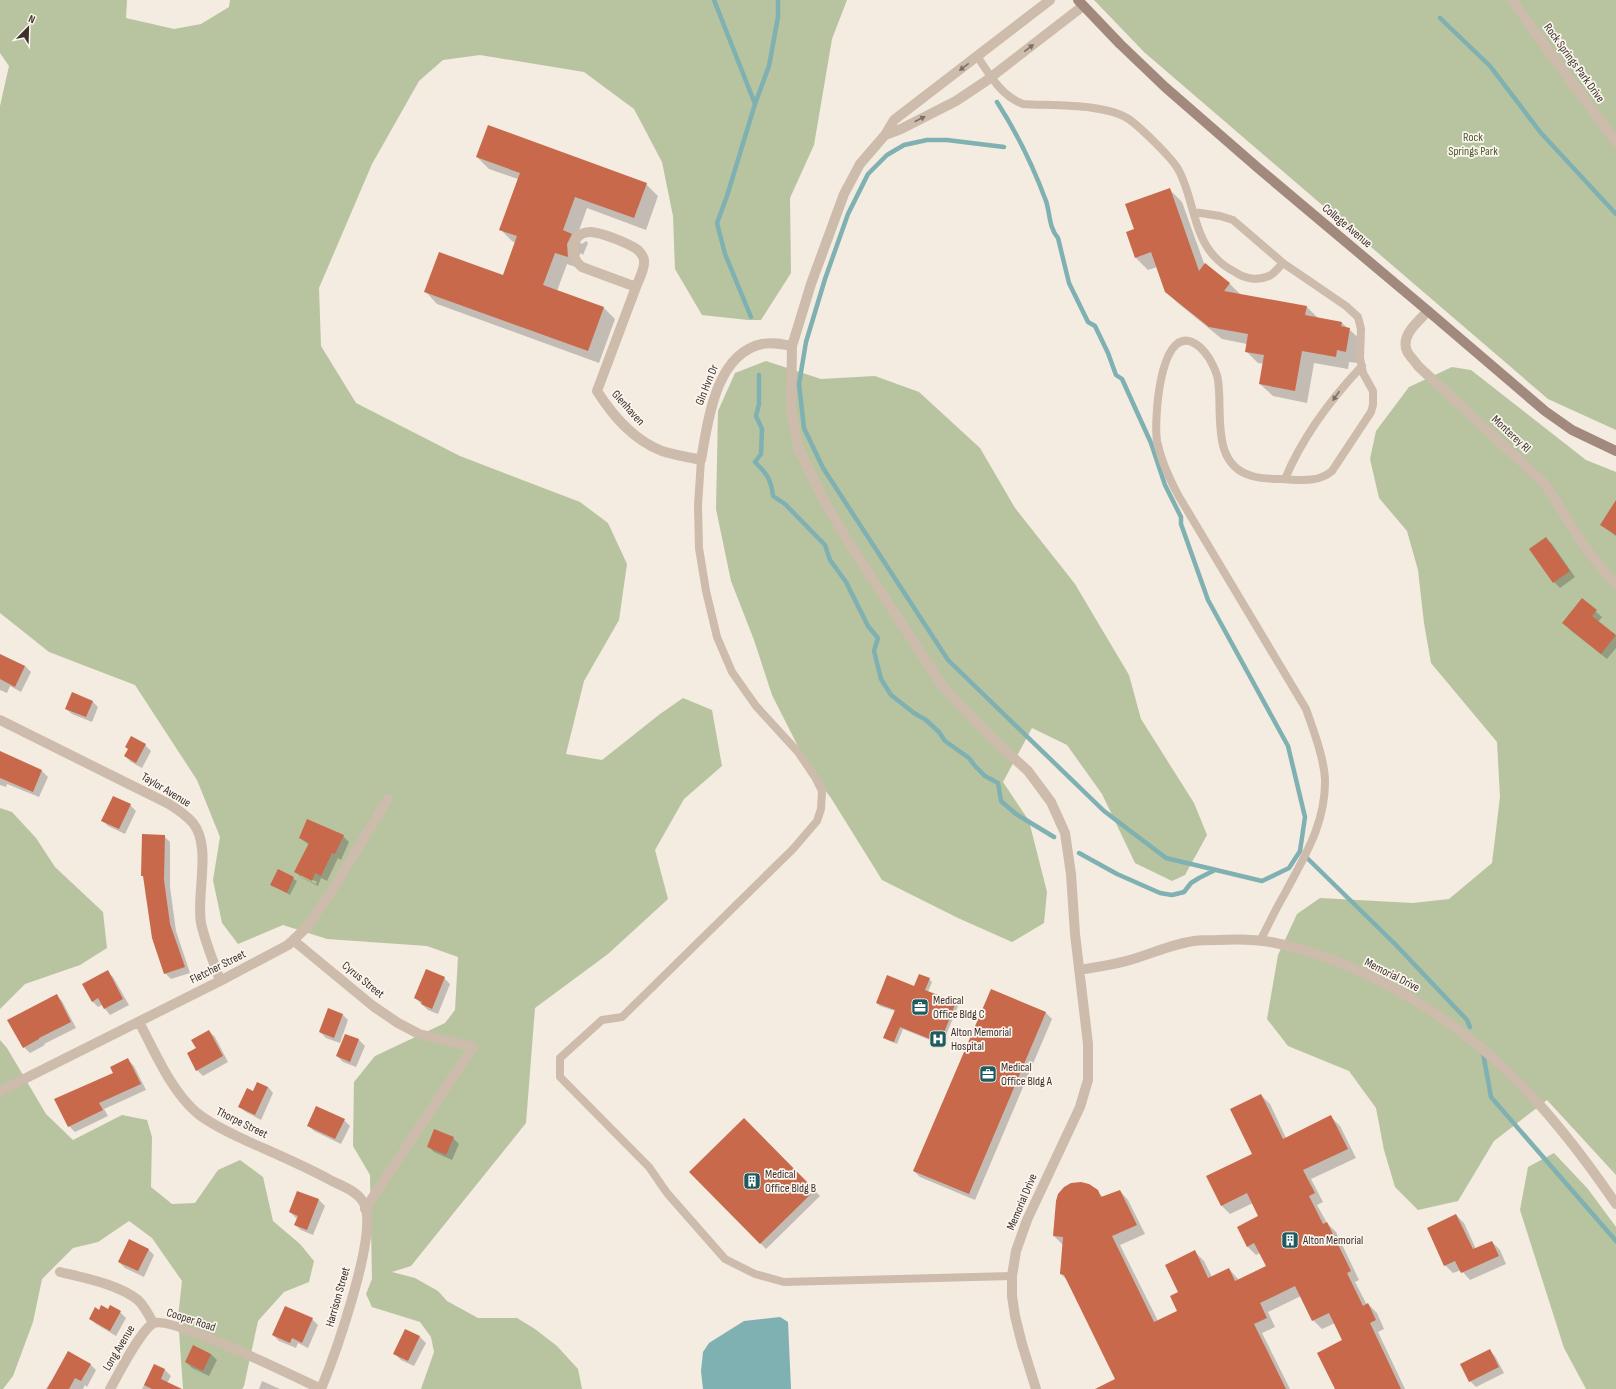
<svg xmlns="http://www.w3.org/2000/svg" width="1616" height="1389" font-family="'Sofia Sans Condensed',sans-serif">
<rect width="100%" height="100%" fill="#f4ebe1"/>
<path fill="#b8c4a0" d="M0,0H127L126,18L174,29L201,24L229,7L230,0H847L832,39L814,145L790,198L791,273L761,320H748L702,315L675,269L673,216L662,162L634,109L584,72L480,55L443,60L419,81L372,164L319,288L321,346L356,403L460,456L580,502L608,523L627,564L619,620L584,681L566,754L602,760L660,714L683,698L712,710L722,766L684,799L655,850L668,899L608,954L535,1008L526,1123L411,1266L392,1272L415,1278L438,1291L447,1301L478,1318H517L535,1329L557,1346L578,1369L582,1389H421L434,1352L431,1337L420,1322L372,1307L366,1294L372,1279L370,1175L353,1146L354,1082L375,1056L445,1023L455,1010L458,957L427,946L327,939L283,925L238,944L222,923L213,880L220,837L197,780L135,685L49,652L0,613V106L9,66L0,53Z
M1094,0H1616V430L1548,399L1144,52Z
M766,361L821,379L875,376L919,392L980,448L1015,508L1075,584L1129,675L1141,719L1194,803L1207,835L1185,875L1172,881L1135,863L1102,794L1067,745L1032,728L1003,782L1029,821L1047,892L1044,923L1012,942L958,918L882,880L831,798L810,770L772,695L754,640L731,581L716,509L718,411L735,373Z
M1452,367L1471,370L1586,460L1616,472V1175L1547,1100L1494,1141L1458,1201L1418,1210L1395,1187L1384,1150L1376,1108L1349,1071L1288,1046L1267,1019L1278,955L1297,914L1320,898L1413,903L1449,899L1492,863L1500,797L1497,742L1431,663L1424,623L1418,570L1407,531L1379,498L1370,459L1376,431L1409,387Z
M0,808L12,812L36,838L55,867L103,912L107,948L80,965L25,984L0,1009Z
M0,1040L7,1048L46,1114L73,1140L122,1115L147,1120L152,1137L151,1187L172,1204L195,1203L218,1170L240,1160L263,1177L273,1221L300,1244L314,1261L309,1282L284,1292L258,1321L244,1386L242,1389H183L178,1317L182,1281L152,1238L129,1221L98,1242L73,1248L42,1279L33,1322L13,1376L3,1389H0Z
M1554,1153L1588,1189L1616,1227V1389H1586L1564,1348L1520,1210L1528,1167Z"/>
<path fill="#7fb0b2" d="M780,1317L788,1322L791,1389H703L701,1371L703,1352L709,1343L744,1321Z"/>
<path fill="#0003" fill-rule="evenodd" d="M477,157L646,184L658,196L646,230L587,208L576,239L582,244L586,241L588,243L583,255L581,253L579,256V268L567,264L557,291L603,307L615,319L599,363L437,304L426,292L503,276L516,243L512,241L500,229L518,179L489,169Z
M1170,190L1182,202L1205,266L1206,264L1230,284L1241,295L1307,307L1318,318L1341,322L1362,341L1358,363L1349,362L1348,369L1314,363L1307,403L1273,396L1260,384L1264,364L1258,363L1246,351L1247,344L1222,339L1179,304L1166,292L1157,267L1148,270L1136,258L1135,230Z
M1616,506V536L1601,525Z
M1546,538L1552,544L1575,577L1560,588L1554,582Z
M1582,600L1602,617L1598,622L1616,636V648L1607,659L1569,629Z
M0,655L25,666L31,672L21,692L10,686L7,693L0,690Z
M92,701L98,707L92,722L72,714L66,709Z
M132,737L145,745L151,751L142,768L131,762L125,756L129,750Z
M0,753L42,771L48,777L39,797L7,784L6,787L0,785Z
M130,805L136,811L125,834L108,826L102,820Z
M164,836L170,842V887L176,931L190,973L171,979L165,973L153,937Z
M343,836L349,842L341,860L338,858L327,881L321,878L318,886L302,878L296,872L309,845L300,838ZM301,874L317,882L316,884L301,877Z
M278,870L297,881L290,895L271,884Z
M107,971L113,977L129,1005L110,1015L102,1005L98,1007L92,1001Z
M444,978L450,984L438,1014L428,1010L415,998Z
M929,979L932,982L928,992L955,1003L958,1006L942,1045L903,1029L897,1044L887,1040L885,1037L895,1011L880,1006L877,1003Z
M992,990L1046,1013L1052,1019L975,1200L920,1177L914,1171Z
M56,995L62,1001L76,1028L44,1044L45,1045L30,1053L24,1047L9,1020Z
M342,1014L348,1020L340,1043L326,1038L320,1032Z
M209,1031L215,1037L228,1062L203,1076L197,1070Z
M345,1035L359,1040L365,1046L356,1067L343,1062L337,1056Z
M128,1060L134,1066L146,1090L104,1109L108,1116L75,1132L69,1126L114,1073Z
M268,1087L273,1093L261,1120L246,1112L240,1107L254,1092Z
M1261,1095L1270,1104L1286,1138L1331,1117L1340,1126L1356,1158L1311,1179L1323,1202L1317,1205L1327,1223L1336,1232L1359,1280L1355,1282L1367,1305L1368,1304L1377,1313L1384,1329L1378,1332L1405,1389H1336L1344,1341L1335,1323L1322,1329L1313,1320L1301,1296L1268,1312L1275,1327L1262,1333L1290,1389H1098L1117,1379L1068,1281L1061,1274L1063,1245L1054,1236L1097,1191L1104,1198L1120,1191L1128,1200L1145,1234L1120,1245L1158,1321L1179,1311L1180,1293L1195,1252L1204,1261L1212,1277L1229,1269L1239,1280L1267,1267L1260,1253L1256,1255L1247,1246L1260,1217L1253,1203L1230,1214L1221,1205L1253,1154Z
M744,1119L820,1196L766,1249L690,1172Z
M344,1120L350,1126L341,1144L314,1131L308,1125Z
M453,1138L459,1144L452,1160L434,1152L428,1146Z
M298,1192L319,1200L325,1206L313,1235L301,1230L295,1225L297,1219L290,1212Z
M1456,1215L1464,1223L1476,1249L1492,1242L1500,1250L1506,1264L1470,1280L1461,1270L1453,1273L1445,1265Z
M148,1249L154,1255L144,1277L125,1268L119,1262Z
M108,1310L120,1312L126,1318L116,1336L96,1324L90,1318L99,1311Z
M312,1319L318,1325L308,1348L298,1343L296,1348L279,1341L273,1335Z
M406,1331L420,1337L426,1343L414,1366L401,1360L395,1354Z
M1489,1350L1495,1356L1504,1373L1476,1387L1470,1381Z
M211,1354L217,1360L209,1376L192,1368L186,1362Z
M90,1364L96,1370L87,1387L85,1385L83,1389H46L51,1381L52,1382Z
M155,1365L165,1370L171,1376L167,1383L174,1389H142Z
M262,1381L280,1389H259Z"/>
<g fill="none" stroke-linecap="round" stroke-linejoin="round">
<path stroke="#7fb0b2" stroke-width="4.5" d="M714,0L755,104
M1440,18L1490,66L1541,133L1616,214
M997,102C1017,133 1033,166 1046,201C1050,213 1049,228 1058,238L1069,283L1088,322L1095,326L1108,353L1116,375L1122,379L1151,443L1165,485L1181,517V524L1208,600L1288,746L1305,817L1300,851L1289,868L1262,881L1166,858L1104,811L948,660L823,468L804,428L799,384L806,342L825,279L848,214L868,174L887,155L904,145L927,140H947L1004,147
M751,317L725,254L717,223L727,196L755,104L769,66L778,17V0
M759,375V404L756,416L762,429L761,454L755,462C767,474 771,479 773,496L785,504L825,545L830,560L846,582L868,626L878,638L874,651L881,679L891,695L914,713L926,720L939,732L945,741L969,758L975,766L985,776L998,783L1001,801L1016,814L1054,837
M1079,853L1117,874L1160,893L1172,895L1184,892L1191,883L1199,878L1215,870
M1304,855L1395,944L1467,1020L1470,1027
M1483,1053L1491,1097L1616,1241"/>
</g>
<path fill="#c8694b" d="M488,125L647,183L634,218L575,197L563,230L572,234L567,244L568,257L555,253L543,285L604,307L588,351L424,292L439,252L503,275L517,236L499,230L520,173L476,157Z
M1170,188L1199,271L1205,263L1230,283L1224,291L1307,306L1305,315L1342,322L1341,326L1350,328L1346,352L1337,350L1336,357L1302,351L1295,391L1259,384L1264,355L1245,352L1248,334L1209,327L1165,292L1151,252L1135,258L1126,232L1134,229L1125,204Z
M1616,500V535L1600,525Z
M1546,537L1570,571L1553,583L1529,549Z
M1582,598L1597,610L1592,616L1616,635L1601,654L1562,623Z
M0,654L25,666L15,687L0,679Z
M72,692L93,701L86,717L65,709Z
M131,736L146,744L136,763L124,756L128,749L125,747Z
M0,751L42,770L33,792L0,778Z
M113,796L131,804L119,829L101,821Z
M307,819L344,835L335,854L332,853L321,876L315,873L312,881L294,872L309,843L299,838Z
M142,834L165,835L164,880L170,924L185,967L164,974L152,938L143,876H141Z
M278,869L294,877L287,893L270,885Z
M426,969L445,977L432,1009L421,1004L422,1002L414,998Z
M108,970L123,999L104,1009L98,998L92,1002L82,984Z
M919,974L930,978L925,990L956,1002L940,1043L900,1027L894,1042L883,1038L895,1010L876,1003L887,975L914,986Z
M991,989L1046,1012L969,1194L913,1171Z
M57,994L71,1022L39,1038V1039L23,1048L7,1020Z
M328,1008L343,1014L334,1038L319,1032Z
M209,1030L223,1056L196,1071L187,1053L196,1048L191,1040Z
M345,1034L359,1039L350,1062L336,1056Z
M128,1058L141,1084L99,1103L103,1110L68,1127L54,1099L113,1073L110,1067Z
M257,1082L268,1087L255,1115L238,1107L247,1088L253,1091Z
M1261,1094L1283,1139L1331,1115L1348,1149L1303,1170L1315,1193L1309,1196L1323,1224L1327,1222L1351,1271L1347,1273L1363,1306L1368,1303L1376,1320L1370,1323L1401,1389H1335L1317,1353L1342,1340L1329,1313L1312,1321L1295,1286L1260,1303L1267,1318L1254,1324L1286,1389H1095L1115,1379L1064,1275L1060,1274L1063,1237L1053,1236L1056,1201L1058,1194L1064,1187L1071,1183L1081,1182L1089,1184L1098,1190L1101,1197L1120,1190L1137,1225L1112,1236L1154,1322L1177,1311L1170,1296L1178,1292L1165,1265L1195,1250L1208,1278L1229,1268L1235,1281L1266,1266L1254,1243L1247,1247L1237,1227L1258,1216L1247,1193L1221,1206L1206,1176L1252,1154L1230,1109Z
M316,1106L345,1119L335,1139L307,1126Z
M744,1118L815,1190L760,1244L689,1172Z
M434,1129L454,1137L446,1155L427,1147Z
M297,1191L319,1199L307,1230L294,1225L298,1216L289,1212Z
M1456,1214L1473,1249L1492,1241L1499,1256L1461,1273L1455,1261L1444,1266L1427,1228Z
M129,1239L149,1249L138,1271L118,1262Z
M101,1305L108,1309L110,1305L121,1311L110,1331L89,1319L95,1307L99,1310Z
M285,1306L313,1318L302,1343L292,1338L290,1343L272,1335Z
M405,1329L420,1336L408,1361L393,1354Z
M193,1345L211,1354L203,1371L185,1362Z
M1490,1349L1499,1367L1469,1382L1460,1364Z
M68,1351L91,1364L81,1381L75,1378L69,1389H47Z
M154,1364L165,1369L161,1379L182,1389H152L144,1385Z"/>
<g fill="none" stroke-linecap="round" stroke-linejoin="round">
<path stroke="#cdbbac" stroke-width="8" d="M977,56C990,75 1001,96 1023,104C1052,106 1107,103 1130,120C1141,128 1171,157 1178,169C1193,195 1193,234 1214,256C1220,263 1227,268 1235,272C1245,279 1258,281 1269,276C1274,274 1279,267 1283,263L1346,306L1358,317L1361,329L1360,358L1363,373L1373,391V405L1371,412L1332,471C1318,483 1300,480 1282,479C1272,479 1262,479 1252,476C1210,465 1223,412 1218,380C1217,372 1213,365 1209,358C1205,352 1199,345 1192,342C1159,328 1154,423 1157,441C1161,461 1169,478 1178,495L1306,709C1313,729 1324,758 1325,779C1326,824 1304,857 1284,895C1275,910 1268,926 1260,941
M1194,212L1220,216L1233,220L1283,263
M701,460L698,505L699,548L706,591L717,637L732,672L756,706L798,752L815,777L822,791L821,809L817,821L793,849L622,1017L602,1020L560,1058V1077L649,1167L667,1193L725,1259L755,1274L784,1282L1012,1276
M1285,479C1302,438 1331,399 1362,366"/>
<path stroke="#cdbbac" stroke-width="10" d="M1512,0L1548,50L1616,142
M885,135L901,129L956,101L986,81L1083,6
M636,287L582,267C568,256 571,233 589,232C599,231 630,244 638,250C641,253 644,257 644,261C645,269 639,279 636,287L597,391C613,416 633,440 662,451C674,455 688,457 701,460C708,422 715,354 762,344C772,342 782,344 792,346
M1428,311C1419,321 1400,335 1407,351C1409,356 1415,361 1418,366L1544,483C1557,502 1568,522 1581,541C1591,556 1603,570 1616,584
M0,720L169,804C177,809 186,815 193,823C212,847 196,893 201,923C205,942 214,962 220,981
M293,940L373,1006L398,1023L419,1034L473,1047L365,1209
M1079,970C1096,967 1113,965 1130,960C1151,954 1172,944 1194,941C1202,940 1209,940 1217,940C1234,939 1254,939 1271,942C1356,959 1446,1012 1508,1072C1549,1111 1584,1157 1616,1204
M139,1022C155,1052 171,1091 197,1113C212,1125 230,1133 247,1141C276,1154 305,1166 332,1181C340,1185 349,1188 356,1194C359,1196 364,1202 365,1206C377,1237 335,1355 321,1389
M0,1091L220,981L288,945L307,927L329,895L388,799
M60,1272C84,1278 118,1284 138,1300C145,1307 149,1315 153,1323
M110,1389C118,1375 141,1329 154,1323C171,1316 298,1378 321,1389
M1036,1389L1022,1344L1015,1316L1012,1296V1276L1016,1251L1027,1220L1080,1107L1088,1080V1044L1075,934L1071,874L1065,833L1051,802L1028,771L994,740L943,687L849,543L821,495L798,447L791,409L792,346L811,284L844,194L860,164L885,135L894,120L1050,0"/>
<path stroke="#a18a7d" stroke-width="10" d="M1078,0L1120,44L1165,87L1258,168L1428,311L1545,411L1572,430L1616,451"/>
</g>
<defs><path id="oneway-solid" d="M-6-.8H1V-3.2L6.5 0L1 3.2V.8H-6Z"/></defs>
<g fill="#7d6f65">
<use href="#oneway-solid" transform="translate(1029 48) rotate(-38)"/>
<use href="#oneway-solid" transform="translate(964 67) rotate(143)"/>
<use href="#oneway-solid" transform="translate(920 119) rotate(-27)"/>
<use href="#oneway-solid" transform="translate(1336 396) rotate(125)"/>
</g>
<defs>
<symbol id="office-square" viewBox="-11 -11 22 22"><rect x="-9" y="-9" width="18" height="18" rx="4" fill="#1f5a5e" stroke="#fbf5ee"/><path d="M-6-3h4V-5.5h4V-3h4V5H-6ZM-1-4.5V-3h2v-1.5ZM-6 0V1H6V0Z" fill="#fff"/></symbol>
<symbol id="hospital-square" viewBox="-11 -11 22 22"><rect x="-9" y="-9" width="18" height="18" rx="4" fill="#1f5a5e" stroke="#fbf5ee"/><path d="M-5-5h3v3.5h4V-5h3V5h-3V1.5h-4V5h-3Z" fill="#fff"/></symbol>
<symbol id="building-square" viewBox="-11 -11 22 22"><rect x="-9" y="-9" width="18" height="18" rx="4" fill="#1f5a5e" stroke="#fbf5ee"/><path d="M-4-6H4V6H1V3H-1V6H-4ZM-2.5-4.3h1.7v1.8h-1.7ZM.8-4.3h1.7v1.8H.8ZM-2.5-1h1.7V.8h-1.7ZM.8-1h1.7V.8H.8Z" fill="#fff"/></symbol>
</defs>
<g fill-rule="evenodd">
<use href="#office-square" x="910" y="997" width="20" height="20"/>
<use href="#hospital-square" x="928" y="1029" width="20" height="20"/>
<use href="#office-square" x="978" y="1064" width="20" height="20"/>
<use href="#building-square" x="742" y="1171" width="20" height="20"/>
<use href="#building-square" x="1280" y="1230" width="20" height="20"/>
</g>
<g text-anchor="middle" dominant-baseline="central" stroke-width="3.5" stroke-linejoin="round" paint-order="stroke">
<g font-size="12" fill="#3b302b" stroke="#fbf5ee">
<text transform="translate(1574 63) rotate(54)">Rock Springs Park Drive</text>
<text transform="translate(1347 226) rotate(40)">College Avenue</text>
<text transform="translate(707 385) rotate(-68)">Gln Hvn Dr</text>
<text transform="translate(628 408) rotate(48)">Glenhaven</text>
<text transform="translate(1511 434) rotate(43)">Monterey Rl</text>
<text transform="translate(166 790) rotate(31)">Taylor Avenue</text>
<text transform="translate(218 967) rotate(-27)">Fletcher Street</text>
<text transform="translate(1392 975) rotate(27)">Memorial Drive</text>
<text transform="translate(363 980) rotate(39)">Cyrus Street</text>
<text transform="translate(242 1123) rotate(26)">Thorpe Street</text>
<text transform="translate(1022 1202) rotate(-67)">Memorial Drive</text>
<text transform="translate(338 1297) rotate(-74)">Harrison Street</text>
<text transform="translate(191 1320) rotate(18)">Cooper Road</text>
<text transform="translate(119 1348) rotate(-59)">Long Avenue</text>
</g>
<g font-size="12" fill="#4a5a2e" stroke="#fbf5ee">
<text x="1473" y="137">Rock<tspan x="1473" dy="14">Springs Park</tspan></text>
</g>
<g font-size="12" fill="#3b302b" stroke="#fbf5ee" text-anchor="start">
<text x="933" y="1000">Medical<tspan x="933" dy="14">Office Bldg C</tspan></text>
<text x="951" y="1032">Alton Memorial<tspan x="951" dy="14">Hospital</tspan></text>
<text x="1001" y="1067">Medical<tspan x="1001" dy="14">Office Bldg A</tspan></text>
<text x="765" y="1174">Medical<tspan x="765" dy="14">Office Bldg B</tspan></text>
<text x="1303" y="1240">Alton Memorial</text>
</g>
</g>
<g transform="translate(28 28) rotate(23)" stroke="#fbf5ee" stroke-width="3" paint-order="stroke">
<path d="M0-3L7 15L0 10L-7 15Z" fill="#3b302b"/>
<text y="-6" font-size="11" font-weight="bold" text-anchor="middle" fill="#3b302b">N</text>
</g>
</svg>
